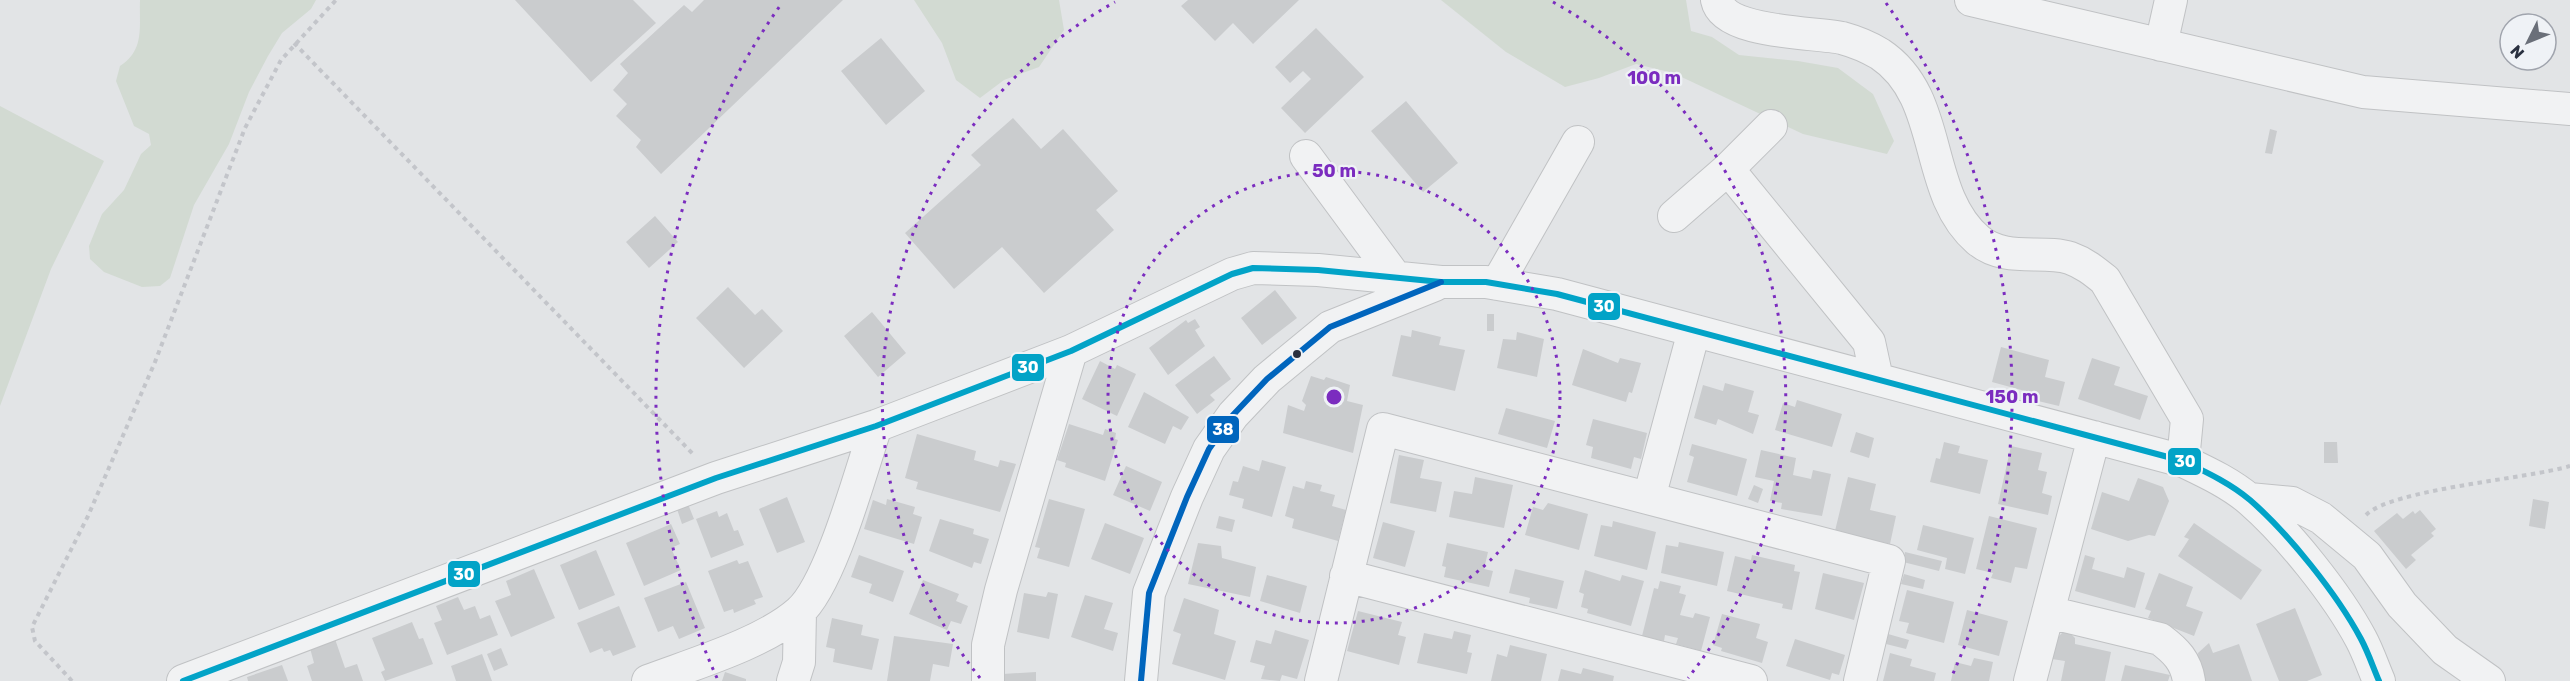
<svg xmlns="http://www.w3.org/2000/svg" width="2570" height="681" font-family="Rubik,sans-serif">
<rect width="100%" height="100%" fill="#e2e4e6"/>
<path fill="#d2dad2" d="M140,0H316L311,9L282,33L268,56L249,92L229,144L194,205L170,278L160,286L142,287L104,272L90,259L89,246L102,214L124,190L141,154L151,145L149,134L134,126L116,81L120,66C145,50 139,27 140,0Z
M914,0H1059L1064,30L1039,67L1004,80L980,98L956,80L942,43Z
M1441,0H1686L1691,31L1712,37L1739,55L1798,61L1838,68L1873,94L1894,141L1887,154L1803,134L1673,73L1636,64L1599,78L1565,87L1506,52Z
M0,106L104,161L51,269L0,406Z"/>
<path fill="#caccce" d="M515,0H633L656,23L591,82Z
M704,0H843L661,174L636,147L641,140L616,116L627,104L613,90L628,73L620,64L684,5L692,12Z
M1188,0H1299L1253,44L1233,23L1215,41L1181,6Z
M1316,28L1364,77L1305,133L1281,108L1311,79L1303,71L1290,83L1275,67Z
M881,38L925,91L886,125L841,71Z
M1406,101L1458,163L1423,192L1371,131Z
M1013,118L1041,149L1063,129L1118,191L1096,210L1114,230L1044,293L1002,247L954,289L905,233L981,165L971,155Z
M2270,129L2277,131L2272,154L2265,153Z
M655,216L678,242L649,268L626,242Z
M728,287L755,315L762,309L783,331L744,368L696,318Z
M1275,290L1297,318L1262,345L1241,318Z
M872,312L906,353L878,377L844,336Z
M1487,314H1494V331H1487Z
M1195,319L1200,327L1195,330L1205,346L1168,375L1149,348L1186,320L1188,323Z
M1412,330L1441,337L1439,345L1465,350L1455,391L1392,376L1401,335L1411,337Z
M1517,332L1544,339L1537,377L1497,368L1503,339L1516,340Z
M2001,347L2049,360L2045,377L2065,382L2059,406L2038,401L2040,395L1992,382Z
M1583,349L1618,363L1620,358L1641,363L1632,393L1629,392L1626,402L1572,385Z
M1214,356L1231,379L1210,395L1215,400L1197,414L1175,385Z
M2092,358L2120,367L2114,385L2148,396L2140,420L2078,399Z
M1100,361L1115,369L1117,365L1136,374L1117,416L1082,399Z
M1311,376L1324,380L1326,377L1350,385L1347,401L1363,405L1353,453L1283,433L1288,405L1304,411L1306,405L1302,401Z
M1725,383L1754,391L1748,412L1759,415L1753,434L1718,419L1716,425L1694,418L1703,385L1723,391Z
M1144,392L1189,417L1181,430L1173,426L1165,444L1128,427Z
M1797,400L1842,414L1832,447L1775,430L1783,403L1795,407Z
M1506,408L1555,421L1547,448L1498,434Z
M1593,419L1647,433L1641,459L1634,457L1631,469L1591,458L1593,447L1586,445Z
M1069,424L1103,435L1105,429L1116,433L1115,439L1118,440L1105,481L1065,467L1066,463L1057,460Z
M1856,432L1874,438L1869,458L1850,452Z
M917,434L976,451L974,460L998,467L1000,460L1016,464L1000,512L916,489L918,482L905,478Z
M1944,442L1960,446L1958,453L1988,460L1980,494L1930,482L1936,458L1940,459Z
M2324,442H2337L2338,463H2324Z
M1692,444L1747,459L1737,496L1687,482L1694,457L1689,455Z
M2011,446L2042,453L2038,470L2047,472L2042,493L2052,496L2048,515L1998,504Z
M1761,450L1796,458L1793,475L1811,479L1813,470L1831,474L1822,516L1781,509L1782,503L1770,501L1774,481L1755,477Z
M1399,455L1424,460L1420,478L1442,482L1436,512L1390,503Z
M1262,460L1286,467L1272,517L1242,508L1244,499L1229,495L1233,481L1238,482L1243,466L1259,471Z
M1126,466L1162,482L1150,511L1113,495Z
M1475,477L1513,485L1504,528L1449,517L1454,491L1472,494Z
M1848,477L1876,484L1870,510L1896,516L1890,544L1835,531Z
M2138,478L2163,487L2169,501L2155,536L2149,535L2128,541L2091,529L2102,492L2129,501Z
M1306,481L1322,485L1320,491L1335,495L1332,506L1346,510L1338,541L1292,528L1294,519L1285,516L1293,486L1304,489Z
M1754,485L1763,489L1758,503L1748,499Z
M787,497L805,542L777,553L759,509Z
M887,499L915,507L913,514L922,517L914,544L864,529L873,500L886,505Z
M1049,499L1085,509L1069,567L1037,558L1040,548L1035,547Z
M2533,499L2549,502L2545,529L2529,526Z
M1548,503L1588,514L1579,550L1525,535L1533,507L1543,510Z
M688,504L694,519L682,524L677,509Z
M2420,510L2436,529L2431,533L2434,536L2411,555L2416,560L2406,569L2374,531L2397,513L2403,519L2413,511L2415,514Z
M717,511L719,517L727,513L734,531L738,530L744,545L711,558L696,519Z
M1219,516L1235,520L1232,532L1216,528Z
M1989,516L2037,528L2027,569L2015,567L2011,583L1991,578L1993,573L1976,569Z
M940,519L974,529L973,534L989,539L981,564L974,562L972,568L929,551Z
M1613,521L1656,532L1647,570L1594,556L1601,525L1612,527Z
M1383,522L1415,531L1405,567L1373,558Z
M1105,523L1144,538L1130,574L1091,559Z
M2194,523L2262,570L2241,600L2178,556L2189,539L2184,537Z
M671,524L680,544L671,548L681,570L644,586L626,543Z
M1923,525L1974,538L1965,574L1945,569L1947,558L1917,550Z
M1679,542L1724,552L1717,586L1661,573L1666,545L1678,547Z
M1198,543L1221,546L1222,558L1256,567L1250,597L1188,584Z
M1447,543L1488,552L1484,569L1493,571L1489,587L1444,577L1446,567L1442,566Z
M596,550L615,595L579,610L560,565Z
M1905,552L1942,561L1939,571L1903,562Z
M859,555L904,571L893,602L869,593L872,584L851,577Z
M1752,555L1795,565L1794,571L1800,572L1792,610L1782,608L1783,604L1727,591L1735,556L1751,560Z
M2085,555L2095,558L2092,569L2124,578L2127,567L2145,573L2135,608L2075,591Z
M737,560L739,564L748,561L763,597L754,600L756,604L734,613L733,609L724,612L708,571Z
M534,569L555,618L511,637L495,601L511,595L506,581Z
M1515,569L1564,581L1557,609L1529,603L1530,598L1509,593Z
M1585,570L1620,581L1622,575L1644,581L1631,626L1587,613L1588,609L1581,607L1584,594L1579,592Z
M1823,573L1864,583L1854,620L1815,609Z
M2159,573L2193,587L2186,606L2203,612L2194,636L2148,618L2151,611L2145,609Z
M1904,574L1925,580L1923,589L1901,584Z
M1267,575L1307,586L1300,613L1260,601Z
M923,580L959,594L956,601L968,606L961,624L951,621L947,630L909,614Z
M1660,581L1681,586L1679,593L1686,595L1680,615L1693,618L1695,613L1710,617L1701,651L1676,644L1678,638L1665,635L1664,641L1642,636L1654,588L1658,589Z
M686,582L705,628L679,639L673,626L658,632L644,598Z
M1907,590L1954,602L1944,643L1906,633L1909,623L1899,621Z
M1048,592L1058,594L1049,639L1017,632L1024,593L1046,597Z
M1085,595L1113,603L1104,629L1118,633L1113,651L1071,637Z
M458,597L464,610L475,606L480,619L490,615L498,635L447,655L434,623L442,620L436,606Z
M1184,598L1219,610L1214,634L1236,641L1225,680L1172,664L1181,634L1173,631Z
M619,606L636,647L613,656L610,650L604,652L602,648L590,653L577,623Z
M2295,608L2322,675L2307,681H2279L2256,624Z
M1967,610L2008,621L1999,656L1958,645Z
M1358,611L1402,622L1398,635L1406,637L1399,665L1347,651Z
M1722,614L1760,624L1756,638L1768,642L1762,663L1721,651L1722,648L1713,645Z
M832,618L863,625L861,635L879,639L872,670L833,662L835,649L826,647Z
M412,622L419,639L423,638L433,664L385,681L381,672L385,670L372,638Z
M2066,629L2075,638V644L2111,652L2105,681H2061L2065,661L2052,659L2056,639Z
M1275,630L1309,640L1297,679L1282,675L1280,681L1261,679L1265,666L1250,662L1256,640L1271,644Z
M1454,631L1471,635L1467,652L1472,653L1467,674L1417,663L1424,633L1452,639Z
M1888,634L1909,640L1906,649L1886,644Z
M894,636L953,644L949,667L933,664L930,681H887Z
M335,639L345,668L357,664L363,681H312L307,666L314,663L310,648Z
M1795,639L1845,655L1839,675L1832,673L1830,680L1786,666Z
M2209,643L2213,653L2239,644L2252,681H2201L2198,653Z
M1510,645L1547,654L1541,681H1491L1497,654L1507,657Z
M501,648L508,665L494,671L487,654Z
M1890,653L1912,659L1910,666L1936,673L1934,681H1883Z
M482,654L492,681H456L451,666Z
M1974,658L1993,662L1989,681H1951L1955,662L1971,666Z
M282,665L288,681H248L247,677Z
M2125,665L2170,675L2168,681H2121Z
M1583,668L1614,676L1613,681H1558L1561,669L1581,674Z
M725,672L746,679V681H722Z
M1036,672V681H1003V674Z"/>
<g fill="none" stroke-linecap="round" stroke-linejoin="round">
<defs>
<path id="minor" d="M1717,0C1724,34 1814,32 1842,38C1853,41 1870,48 1880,54C1945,97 1922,192 1978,240C2005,263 2043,249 2070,258C2084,263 2094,271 2105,280L2187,419L2183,461
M1971,0L2363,92L2570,109
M2161,45L2171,0
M1771,126L1728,169L1869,342L1877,379
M1306,156L1396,278
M1674,216L1728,169
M1497,284L1578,142
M1649,498L1694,331
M2249,499L2292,503L2321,518L2367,556L2402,605L2445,650L2489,681
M1346,576L1751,681
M2048,612L2160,639C2176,651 2186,661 2189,681
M183,681L716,478L876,426L1071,351L1232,274L1253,268L1318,270L1441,282H1486L1557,294L2183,461C2206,472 2230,483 2250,500C2288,533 2337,594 2361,639C2368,652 2373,667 2379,681
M648,681C693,664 764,643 799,612C831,584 861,470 876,426
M793,681L799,662L800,612
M988,681V645L1001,590L1071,351
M1141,681L1149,593L1187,497L1209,449L1233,415L1267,379L1330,327L1435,285
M1321,681L1383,429L1889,561L1860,681
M2030,681L2094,437"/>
</defs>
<use href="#minor" stroke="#c0c2c4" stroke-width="34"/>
<path stroke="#c3c5ca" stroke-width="4" stroke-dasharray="4.5 4.5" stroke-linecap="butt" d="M294,43L693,454
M2366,515C2392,489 2527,479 2570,466
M72,681L35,641L32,627L88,516L155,362L245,128L281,60L336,0"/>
<use href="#minor" stroke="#f1f2f3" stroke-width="32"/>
<defs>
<path id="bus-1" d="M183,681L716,478L876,426L1071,351L1232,274L1253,268L1318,270L1441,282H1486L1557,294L2183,461C2206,472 2230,483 2250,500C2288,533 2337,594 2361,639C2368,652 2373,667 2379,681"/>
<path id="bus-2" d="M1141,681L1149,593L1187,497L1209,449L1233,415L1267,379L1330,327L1441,282"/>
</defs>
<use href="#bus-1" stroke="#eff2f6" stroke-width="10"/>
<use href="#bus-2" stroke="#eff2f6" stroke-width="10"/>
<use href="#bus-1" stroke="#02a3c7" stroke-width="6"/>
<use href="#bus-2" stroke="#0065bd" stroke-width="6"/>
</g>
<g fill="none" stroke="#7b2cbf" stroke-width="3" stroke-dasharray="3 6">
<circle cx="1334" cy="397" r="226"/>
<path d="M980 678A452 452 0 0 1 1115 2M1553 2A452 452 0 0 1 1688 678"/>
<path d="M717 678A678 678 0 0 1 782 3M1886 3A678 678 0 0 1 1951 678"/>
</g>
<circle fill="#29303f" stroke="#eff2f6" stroke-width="2" cx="1297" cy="354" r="5"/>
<circle cx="1334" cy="397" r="9" fill="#7b2cbf" stroke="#eff2f6" stroke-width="3"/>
<g font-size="18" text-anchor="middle" font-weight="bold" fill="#7b2cbf" stroke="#eff2f6" stroke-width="4.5" stroke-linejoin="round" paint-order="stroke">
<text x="1654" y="84">100 m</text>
<text x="1334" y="177">50 m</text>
<text x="2012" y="403">150 m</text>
</g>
<g stroke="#eff2f6" stroke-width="2">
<rect x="1587" y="292" width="34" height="29" rx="6" fill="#02a3c7"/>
<rect x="1011" y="353" width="34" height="29" rx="6" fill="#02a3c7"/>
<rect x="1206" y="415" width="34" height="29" rx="6" fill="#0065bd"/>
<rect x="2167" y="447" width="35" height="29" rx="6" fill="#02a3c7"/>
<rect x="447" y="560" width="34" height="28" rx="6" fill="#02a3c7"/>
</g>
<g font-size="16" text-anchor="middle" font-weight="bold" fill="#fff">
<text x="1604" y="312">30</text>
<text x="1028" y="373">30</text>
<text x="1223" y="435">38</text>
<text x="2185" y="467">30</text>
<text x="464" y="580">30</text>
</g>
<g transform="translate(2528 42) rotate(227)"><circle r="28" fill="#eff2f6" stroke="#a0a4ad" stroke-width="1.5"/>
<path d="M0-4.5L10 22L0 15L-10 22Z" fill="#6a6f79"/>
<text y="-9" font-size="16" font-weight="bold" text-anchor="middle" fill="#29303f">N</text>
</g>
</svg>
